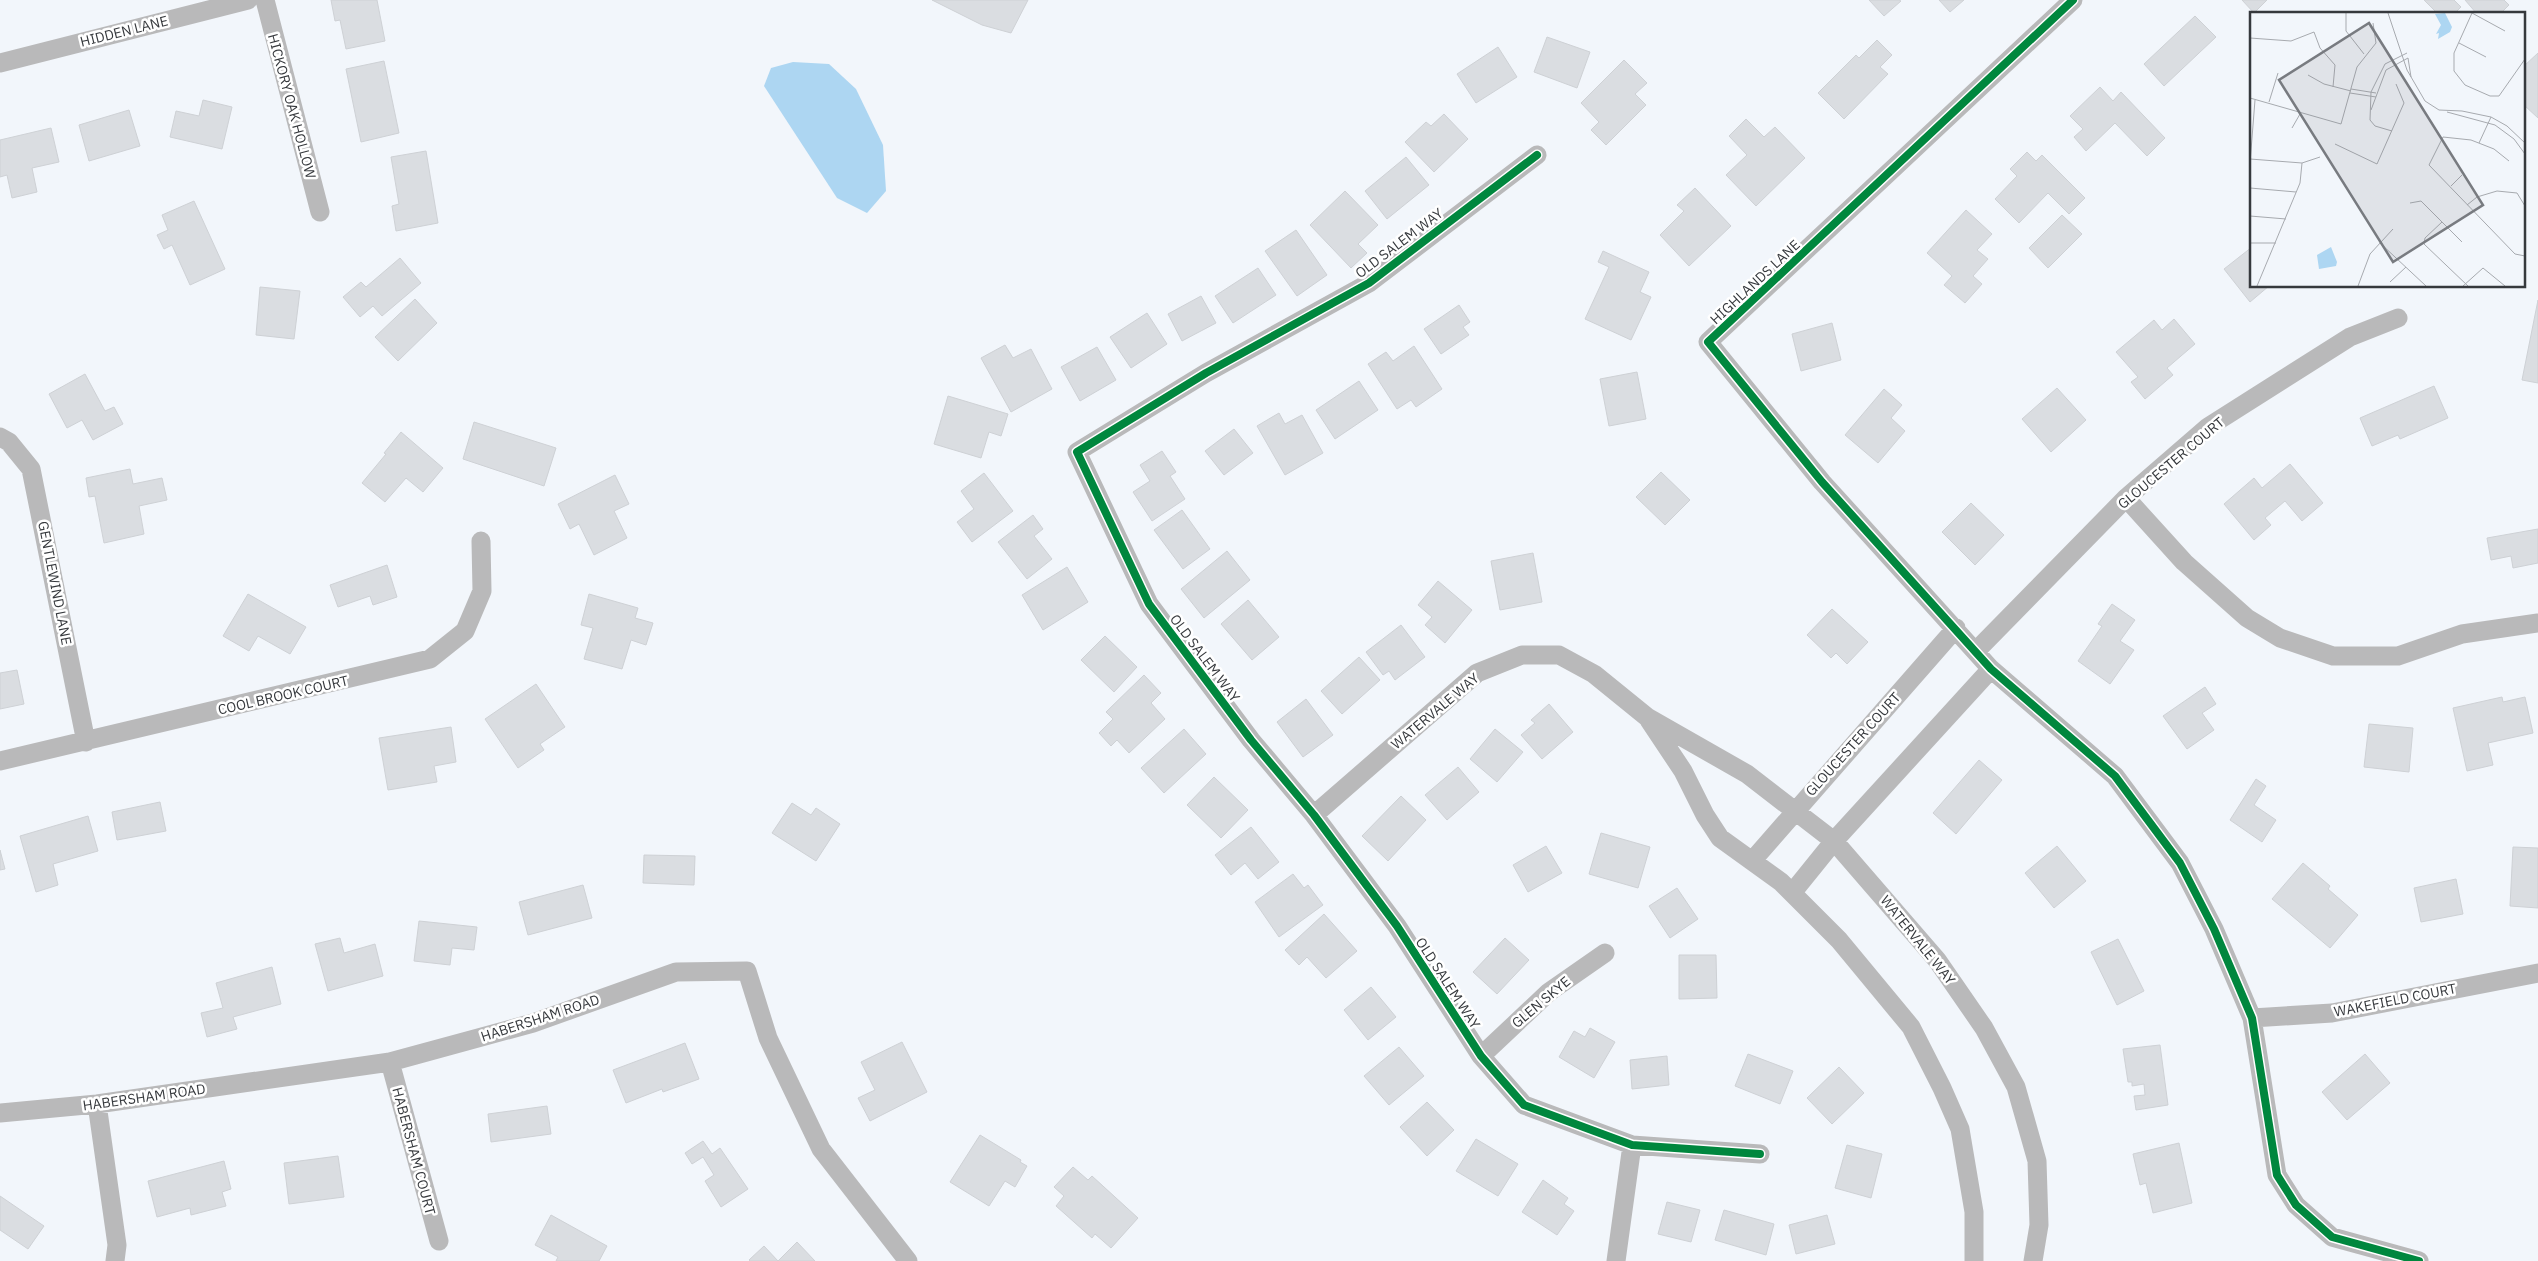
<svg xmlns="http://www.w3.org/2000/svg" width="2538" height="1261" font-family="'IBM Plex Sans',sans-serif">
<rect width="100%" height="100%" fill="#f2f6fb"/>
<path fill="#add6f2" d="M793,62L829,64L856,89L883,145L886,191L867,213L837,198L764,86L771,68Z"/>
<path fill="#dadde1" stroke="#ced1d5" d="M331,0H377L385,41L346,49L340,20L335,21Z
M932,0H1028L1011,33L982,25Z
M1869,0H1899L1901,1L1884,16Z
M1939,0H1964L1950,12Z
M2242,0H2267L2254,13Z
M2424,0H2454L2461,7L2454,14H2438Z
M2465,0H2504L2509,5L2500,14H2477Z
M2195,16L2216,37L2164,86L2144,64Z
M1547,37L1590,52L1577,88L1534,72Z
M1877,40L1892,55L1880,67L1888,74L1844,119L1818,93L1856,55L1859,58Z
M1498,47L1517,77L1476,103L1457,74Z
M2538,53V118L2524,105V66Z
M1624,60L1647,83L1635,94L1646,105L1606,145L1591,130L1599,122L1581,103Z
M384,61L399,133L361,142L346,69Z
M2100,87L2113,101L2121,92L2165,138L2147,156L2115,123L2086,151L2074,137L2083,129L2070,116Z
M203,100L232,107L222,149L170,137L176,111L199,116Z
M129,110L140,146L89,161L79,125Z
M1444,114L1468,139L1434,172L1405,142L1426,122L1431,126Z
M1746,119L1764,137L1775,127L1805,158L1756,206L1726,175L1747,155L1729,136Z
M51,128L59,162L32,168L37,192L12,198L7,175L0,177V140Z
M426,151L438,223L396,231L392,206L399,204L391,157Z
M2027,152L2036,161L2042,155L2085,198L2069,214L2048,193L2019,223L1995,199L2017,176L2010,169Z
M1406,157L1429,185L1387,219L1365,191Z
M1695,188L1731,226L1689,266L1660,235L1684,211L1677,205Z
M1345,191L1378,225L1358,244L1367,253L1351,268L1310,225Z
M194,201L225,269L190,285L172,245L164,249L157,235L168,230L162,215Z
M1966,210L1992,234L1977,250L1988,259L1973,276L1982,284L1965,303L1944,285L1952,276L1927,253Z
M2062,215L2082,234L2048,268L2029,248Z
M1296,230L1327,275L1297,296L1265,251Z
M2252,247V286H2269L2250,302L2224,269Z
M1603,251L1649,272L1640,292L1651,297L1631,340L1585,319L1609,267L1598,262Z
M400,258L421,283L382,316L373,306L360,317L343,297L361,282L366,287Z
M1258,268L1276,295L1233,323L1215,296Z
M260,287L300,291L294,339L256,335Z
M1201,296L1216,323L1182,341L1168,314Z
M415,299L437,323L398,361L375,337Z
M2538,300V383L2522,380Z
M1459,305L1470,322L1463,327L1469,335L1441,354L1424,329Z
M1147,313L1167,344L1131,368L1110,337Z
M2174,319L2195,344L2167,368L2173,375L2145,399L2131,382L2138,377L2116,352L2154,320L2162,330Z
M1832,323L1841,360L1801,371L1792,334Z
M1005,345L1013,358L1031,349L1052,389L1011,412L981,358Z
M1414,346L1442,389L1416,407L1411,400L1397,409L1368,364L1386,352L1393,361Z
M1097,347L1116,380L1080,401L1061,367Z
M1637,372L1646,419L1609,426L1600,379Z
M85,374L105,411L114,407L123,424L93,440L82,420L67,428L49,394Z
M1359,381L1378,410L1335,439L1316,410Z
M2434,386L2448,418L2400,439L2398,435L2372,446L2360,418Z
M2057,388L2086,420L2051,452L2022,419Z
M1884,389L1902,405L1891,418L1905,431L1878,463L1845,435Z
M948,396L1008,414L1001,436L989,432L981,458L934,444Z
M1279,413L1285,424L1302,415L1323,453L1285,475L1257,426Z
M474,422L556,448L544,486L463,459Z
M1234,429L1253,453L1224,475L1205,451Z
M401,432L443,468L423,492L406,478L385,502L362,483L386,454L384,453Z
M1162,451L1176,472L1170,476L1185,499L1152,521L1133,492L1150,481L1140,465Z
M2290,464L2323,503L2302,521L2285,501L2265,518L2271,525L2254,540L2224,504L2254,478L2262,488Z
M130,469L133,484L162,478L167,500L139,506L144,534L104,543L95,496L89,497L86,478Z
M1661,472L1690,500L1665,525L1636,497Z
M984,473L1013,511L972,542L957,522L974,509L961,491Z
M615,475L629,504L614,511L627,538L594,555L579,524L570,529L558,504Z
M1971,503L2004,535L1975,565L1942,532Z
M1182,510L1210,549L1183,569L1154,530Z
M1033,515L1043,529L1034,536L1052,559L1027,579L998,542Z
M2538,529V563L2513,568L2511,556L2491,560L2487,538Z
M1227,551L1250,580L1204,618L1181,589Z
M1533,553L1542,602L1500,610L1491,561Z
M387,565L397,597L373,605L370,596L338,607L330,585Z
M1067,567L1088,602L1043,630L1022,595Z
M1438,581L1472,610L1445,643L1425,625L1432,617L1418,605Z
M248,594L306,627L290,654L258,636L249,651L223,636Z
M589,594L638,608L635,618L653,623L646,645L631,640L622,669L584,659L593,628L581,625Z
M1248,600L1279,637L1252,660L1221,624Z
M2112,604L2135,620L2120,641L2134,650L2110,684L2078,661L2102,626L2098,624Z
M1832,609L1868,642L1847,664L1836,653L1831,658L1807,635Z
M1401,625L1425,657L1395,680L1389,671L1383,675L1366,652Z
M1105,636L1137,667L1114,692L1081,660Z
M1359,657L1380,680L1342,714L1321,691Z
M17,670L24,704L0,709V673Z
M1144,675L1161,693L1151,703L1165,719L1129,753L1117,740L1111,746L1099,733L1113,719L1106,712Z
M536,684L565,727L540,744L544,750L518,768L485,719Z
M2205,687L2216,704L2202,713L2214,730L2187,749L2163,716Z
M2502,697L2503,702L2525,697L2533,733L2488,743L2493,765L2467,771L2453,708Z
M1306,699L1333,735L1303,757L1277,722Z
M1549,704L1573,732L1542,759L1521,735L1535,723L1531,720Z
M2369,724L2413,728L2409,772L2364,767Z
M451,727L456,762L434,766L437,782L388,790L379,738Z
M1184,729L1206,754L1164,793L1141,768Z
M1495,729L1523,752L1497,782L1470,759Z
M1979,760L2002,780L1956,834L1933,813Z
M1458,767L1479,792L1447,820L1425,795Z
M1214,777L1248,810L1221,838L1187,805Z
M2256,779L2266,786L2254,805L2276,820L2262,842L2230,820Z
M1401,796L1426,820L1388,861L1362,836Z
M160,802L166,831L117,840L112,812Z
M792,803L811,815L816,808L840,824L816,861L772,833Z
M88,816L98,851L53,864L58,885L36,892L20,836Z
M1251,827L1279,862L1258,879L1245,863L1231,875L1215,855Z
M1601,833L1650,847L1638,888L1589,874Z
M1546,846L1562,873L1528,892L1513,865Z
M2057,846L2086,881L2054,908L2025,873Z
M2513,847L2538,848V908L2510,906Z
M0,850L5,869L0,870Z
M644,855L695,856L694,885L643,883Z
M2303,863L2330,886L2328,889L2358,915L2330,948L2272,899Z
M1293,874L1304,888L1308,885L1323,905L1279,937L1255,902Z
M2456,879L2463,914L2421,922L2414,888Z
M583,885L592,918L528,935L519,902Z
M1677,888L1698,919L1670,938L1649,906Z
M1324,914L1357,951L1326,978L1307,957L1299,965L1285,950Z
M419,921L477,927L474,950L452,948L450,965L414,961Z
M340,938L344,953L375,944L383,976L328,991L315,944Z
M1505,938L1529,960L1497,994L1473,972Z
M2118,939L2144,991L2117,1005L2091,952Z
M1679,955H1716L1717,998L1679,999Z
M272,967L281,1004L233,1017L237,1029L207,1037L201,1013L223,1008L216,983Z
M1371,987L1396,1017L1368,1040L1344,1010Z
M1590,1028L1615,1042L1594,1078L1559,1057L1574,1031L1585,1037Z
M902,1042L927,1092L870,1121L858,1098L875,1090L861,1062Z
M685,1043L699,1079L663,1092L662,1089L626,1103L613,1070Z
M2160,1045L2168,1105L2136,1110L2134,1096L2145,1095L2144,1084L2132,1086V1082H2128L2123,1049Z
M1399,1047L1424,1076L1389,1105L1364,1076Z
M1748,1054L1793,1071L1780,1104L1735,1086Z
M2365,1054L2390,1083L2347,1120L2322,1092Z
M1667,1056L1669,1085L1632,1089L1630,1060Z
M1839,1067L1864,1093L1832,1124L1807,1098Z
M1427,1102L1454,1130L1427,1156L1400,1127Z
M547,1106L551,1134L491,1142L488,1114Z
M980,1135L1021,1160L1020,1162L1027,1166L1015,1187L1005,1181L989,1206L950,1182Z
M1476,1139L1518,1164L1498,1196L1456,1171Z
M703,1141L712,1154L720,1148L748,1189L721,1207L705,1181L714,1175L703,1157L692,1164L685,1153Z
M2179,1143L2192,1203L2153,1213L2146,1183L2140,1185L2133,1154Z
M1847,1145L1882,1154L1871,1198L1835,1188Z
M338,1156L344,1197L289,1204L284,1163Z
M224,1161L231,1189L222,1192L226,1206L191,1215L190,1208L157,1217L148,1181Z
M1073,1167L1088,1180L1092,1176L1138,1218L1111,1248L1095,1234L1092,1238L1056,1206L1064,1196L1054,1187Z
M1543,1180L1568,1198L1564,1204L1574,1211L1557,1235L1522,1212Z
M0,1196L44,1226L28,1249L0,1230Z
M1667,1202L1700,1210L1691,1242L1658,1234Z
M1724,1210L1774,1224L1766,1255L1715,1240Z
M551,1215L607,1246L599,1261H556L558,1257L535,1245Z
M1827,1215L1835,1244L1796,1254L1789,1225Z
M797,1242L815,1261H750L749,1260L764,1246L778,1261Z"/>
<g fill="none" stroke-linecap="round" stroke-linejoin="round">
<path stroke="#b9b9ba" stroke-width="19" d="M265,0L320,212
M2073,0L1708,342L1822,482L1991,669L2115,776L2180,863L2214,929L2252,1018L2277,1175L2296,1205L2332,1237L2419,1261
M0,63L248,0
M1537,155L1369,283L1206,373L1077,452L1149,604L1251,740L1314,815L1397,926L1481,1056L1524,1105L1632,1145L1760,1154
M0,437L9,442L31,469L86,742
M2126,498L2184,562L2247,618L2280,638L2333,656H2398L2462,634L2538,623
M1976,651L2126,498L2208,427L2350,337L2398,318
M1649,720L1683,771L1705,815L1720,838L1781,882L1839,940L1911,1027L1942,1088L1960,1129L1974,1212V1261
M0,761L430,659L465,631L482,591L481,541
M1314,815L1477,673L1522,655H1559L1594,674L1647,717L1747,774L1834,841L1937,960L1984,1028L2016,1087L2037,1161L2039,1225L2033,1261
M1752,861L1956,628
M1792,893L1834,841L1991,669
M2252,1018L2332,1013L2538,973
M1481,1056L1549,992L1605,953
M390,1062L439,1241
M97,1104L117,1245L115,1261
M0,1113L97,1104L390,1062L533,1023L676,972L747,971L768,1038L821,1149L908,1261
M1616,1261L1632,1145"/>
<defs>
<path id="cycleway" d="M2073,0L1708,342L1822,482L1991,669L2115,776L2180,863L2214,929L2252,1018L2277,1175L2296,1205L2332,1237L2419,1261
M1537,155L1369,283L1206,373L1077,452L1149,604L1251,740L1314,815L1397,926L1481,1056L1524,1105L1632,1145L1760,1154"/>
</defs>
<use href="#cycleway" stroke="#fff" stroke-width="11"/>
<use href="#cycleway" stroke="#00873e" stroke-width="8"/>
</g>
<g text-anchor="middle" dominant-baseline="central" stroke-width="5" stroke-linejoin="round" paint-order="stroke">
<g font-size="14" fill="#36393d" stroke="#fff">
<text transform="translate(124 31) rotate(-14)">HIDDEN LANE</text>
<text transform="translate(292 106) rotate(75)">HICKORY OAK HOLLOW</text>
<text transform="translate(1399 243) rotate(-37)">OLD SALEM WAY</text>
<text transform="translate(1755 282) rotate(-43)">HIGHLANDS LANE</text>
<text transform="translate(2171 463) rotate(-40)">GLOUCESTER COURT</text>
<text transform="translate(55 583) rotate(79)">GENTLEWIND LANE</text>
<text transform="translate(1205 658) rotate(53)">OLD SALEM WAY</text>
<text transform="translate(283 695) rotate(-13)">COOL BROOK COURT</text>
<text transform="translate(1435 711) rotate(-40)">WATERVALE WAY</text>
<text transform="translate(1853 744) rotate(-48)">GLOUCESTER COURT</text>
<text transform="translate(1918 940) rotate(51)">WATERVALE WAY</text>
<text transform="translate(1448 983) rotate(57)">OLD SALEM WAY</text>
<text transform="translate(2395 1000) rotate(-11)">WAKEFIELD COURT</text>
<text transform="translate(1541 1002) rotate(-40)">GLEN SKYE</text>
<text transform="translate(540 1018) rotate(-18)">HABERSHAM ROAD</text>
<text transform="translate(144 1097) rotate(-8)">HABERSHAM ROAD</text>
<text transform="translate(414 1151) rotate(75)">HABERSHAM COURT</text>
</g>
</g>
<g transform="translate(2250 12)">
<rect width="275" height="275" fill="#f2f6fb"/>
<path d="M195,1L202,15L200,20L188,27L189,21L186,22L191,13L185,2ZM81,235L87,250L86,254L69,257L67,243Z" fill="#add6f2"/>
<path fill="none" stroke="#a7aaaf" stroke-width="1" d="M96,1V19L114,42M138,1L157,58L175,89L189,98L212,99L241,105L257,114L275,131M222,1L204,41V59L215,73L240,84H249L275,47M222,1L255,19M0,26L41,29L64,20L70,36L85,53L83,75M209,31L236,45M158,46L161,65M58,63L74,72L101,79M101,77L126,81M100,81L126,85M0,86L91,112L107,55L126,31L123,11M19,90L28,61M121,98L136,58L158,46M197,100L245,113L264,127L275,142M42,116L50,102M142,119L125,114L120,108L121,80L135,52L157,41M229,131L241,105M85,132L127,152L154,91L146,72M0,147L52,151L70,145M259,149L244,137L221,128L193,125L179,153L265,242L275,244M0,151L5,88M201,174L212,163M0,176L46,180M160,191L171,189L212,230M217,193L227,185L247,179L267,181L275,194M0,204L36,207M192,210L175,226L174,232L218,274M0,231H26M130,231L176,274M140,270L156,255M7,274L50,171L52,151M108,274L120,242L143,217M213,274L233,256L255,274"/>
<path fill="#787b80" fill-opacity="0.15" stroke="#787b80" stroke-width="2.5" d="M119,11L233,193L143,250L29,68Z"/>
<rect width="275" height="275" fill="none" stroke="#36393d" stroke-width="2.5"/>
</g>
</svg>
